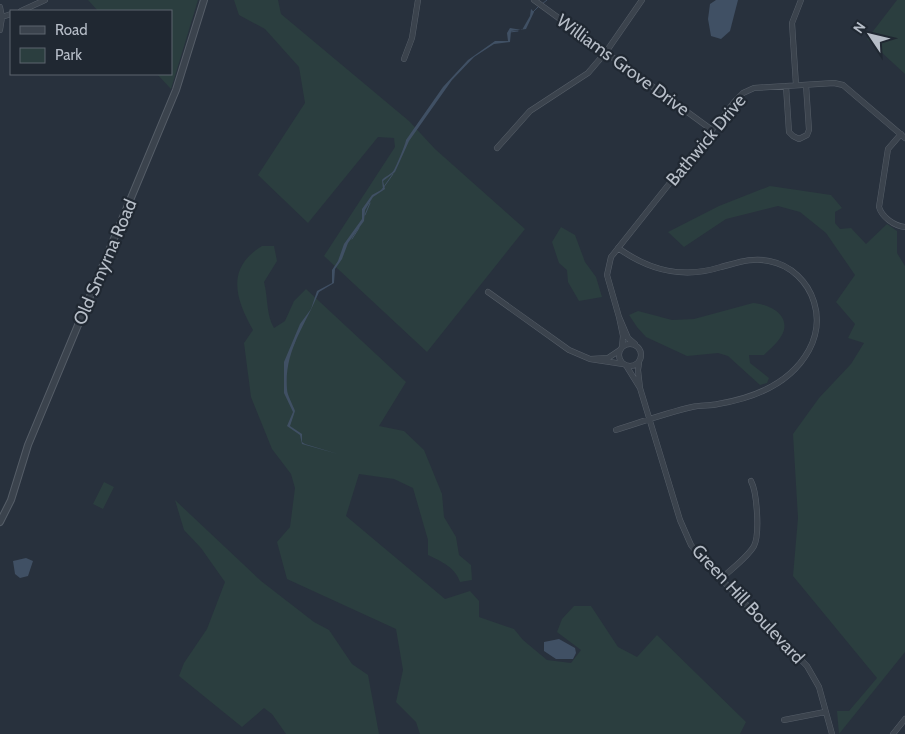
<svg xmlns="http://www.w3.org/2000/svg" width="905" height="734" font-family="Cabin,sans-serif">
<rect width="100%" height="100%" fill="#28313d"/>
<path fill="#2b3e3f" d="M88,0H198L171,89L157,74H171V11H98Z
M234,0H278L281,14L409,121L435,149L525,229L427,352L324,256L395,147L394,138L378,137L308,223L258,175L305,103L299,67L265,29L239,15Z
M897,0H905V74L867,39Z
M770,186L831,195L842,208L835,212V223L840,229L851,228L866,244L887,224L897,231V253L905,266V652L839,734L837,711H849L877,678L793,576L798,518L793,434L819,398L851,364L864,343L848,338L855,324L836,302L855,275L826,233L800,212L778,206L726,219L684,247L668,232L719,206Z
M561,227L575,235L585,262L596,277L602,297L579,301L568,282L567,270L559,263L552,242Z
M262,246H274L277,261L264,282C268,297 266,315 274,328L285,321L294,301L306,289L406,382L379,426L404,431L424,450L442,494L444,517L456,537L459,555L471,565L472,580L460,582C455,567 442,562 428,555V540L413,488L394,479L359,474L346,516L445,599L470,591L479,601V617L514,629L523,640L547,660L571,663L581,650L557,632L562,619L574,606H591L618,647L637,657L657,635L746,722L740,734H420L416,722L396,702L403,670L396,629L287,579L277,542L290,527L295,488L291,474L272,449L251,397L244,343L253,330C235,298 226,268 262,246Z
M753,303C766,304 788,312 784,330C781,340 771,348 764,355H749L750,363L769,378L767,383L760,385L728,356L718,353L687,356L646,337L637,327L629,315L638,311L672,320L694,319Z
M104,482L114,487L103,509L93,504Z
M175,500L261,581L314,622L329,630L352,664L368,675L379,734H286L272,714L264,708L242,727L179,676L184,663L207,629L225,582L201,548L184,530Z"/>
<path fill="#405064" d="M716,0H738L730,31L721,39L711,36L708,19L710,4Z
M531,9L534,12L526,29L511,31L510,42L494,44L474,57L452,80L409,141L395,172L383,181L385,189L373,197L365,210L364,221L348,243L342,259L335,269L334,283L319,292C305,326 284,351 287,389C287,395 293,405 295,411L290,426L302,434V442L305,444L338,454L302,444L300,435L287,426L293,412L284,393V362L300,324L311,309L317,291L332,283V270L338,261L344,244L362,219V209L372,195L383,189L382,180C385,176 391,175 394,170C396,167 406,143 406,140L443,87L468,60L495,41H508L507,33L510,28L522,30L530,16Z
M26,558L33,561L28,576L20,578L15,574L13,561Z
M559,639L575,648L576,653L573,659H556L544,651V642Z"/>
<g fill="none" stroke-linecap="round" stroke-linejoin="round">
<path stroke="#405064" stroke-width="1" d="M542,4L547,0
M533,12L539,6
M510,32L518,31
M381,191L393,174
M365,215L370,203
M352,239L359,228
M292,348L295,341"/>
<defs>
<path id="minor" d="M534,0L712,130
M0,7L2,17L0,30
M21,11L45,0
M2,17L11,14
M404,59L412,38L418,0
M796,85L792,23L801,0
M786,86L789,132L793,136L799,139L807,135L809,130L806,85
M901,134L888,149L879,207C882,217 894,226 905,227
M497,148L530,111L588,73L606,52L642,0
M488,292L569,350L590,359
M619,317L607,275L611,257L735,101L743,93L754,88L834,83L843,85L905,138
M619 355a11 11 0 1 1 22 0a11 11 0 1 1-22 0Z
M622,347L623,336L619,317L628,338L635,344
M620,350L608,358L590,359L623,364
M627,367L640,388L638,370L639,363
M640,388L680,520L691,545L703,561L807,666L819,687L832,734
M616,430C641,422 666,413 692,407C701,405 710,406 718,404C754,398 791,383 809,350C817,335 819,318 814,302C808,282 791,265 769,261C752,257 737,263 721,267C683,279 650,271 618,248
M721,579C731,569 747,558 754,546C760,534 757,492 751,481
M784,720L825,712
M893,734L905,719"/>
<path id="tertiary" d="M0,522L11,500L28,445L176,90L204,0"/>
</defs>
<use href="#minor" stroke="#565e68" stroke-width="6"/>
<use href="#tertiary" stroke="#565e68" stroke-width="8"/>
<use href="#minor" stroke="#3b434d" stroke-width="5"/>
<use href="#tertiary" stroke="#3b434d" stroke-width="6"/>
</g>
<g text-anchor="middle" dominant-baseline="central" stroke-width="4.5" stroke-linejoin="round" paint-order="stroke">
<g font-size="18" fill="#b7bec8" stroke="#202832">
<text transform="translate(623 65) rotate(36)">Williams Grove Drive</text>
<text transform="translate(706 140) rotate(-50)">Bathwick Drive</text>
<text transform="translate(105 262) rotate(-67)">Old Smyrna Road</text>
<text transform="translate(748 604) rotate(47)">Green Hill Boulevard</text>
</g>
</g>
<rect x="10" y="10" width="162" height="65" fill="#202832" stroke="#5c646e"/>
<rect x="20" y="26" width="25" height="8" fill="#3b434d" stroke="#5c646e"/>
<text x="55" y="35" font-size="15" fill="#b7bec8">Road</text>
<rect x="20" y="48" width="25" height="15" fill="#2b3e3f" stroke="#5c646e"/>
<text x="55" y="60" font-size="15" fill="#b7bec8">Park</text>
<g transform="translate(870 35) rotate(305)" stroke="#202832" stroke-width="4" paint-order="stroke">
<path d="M0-4L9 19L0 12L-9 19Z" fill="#b7bec8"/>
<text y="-8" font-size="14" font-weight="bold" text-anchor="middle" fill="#b7bec8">N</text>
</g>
</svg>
